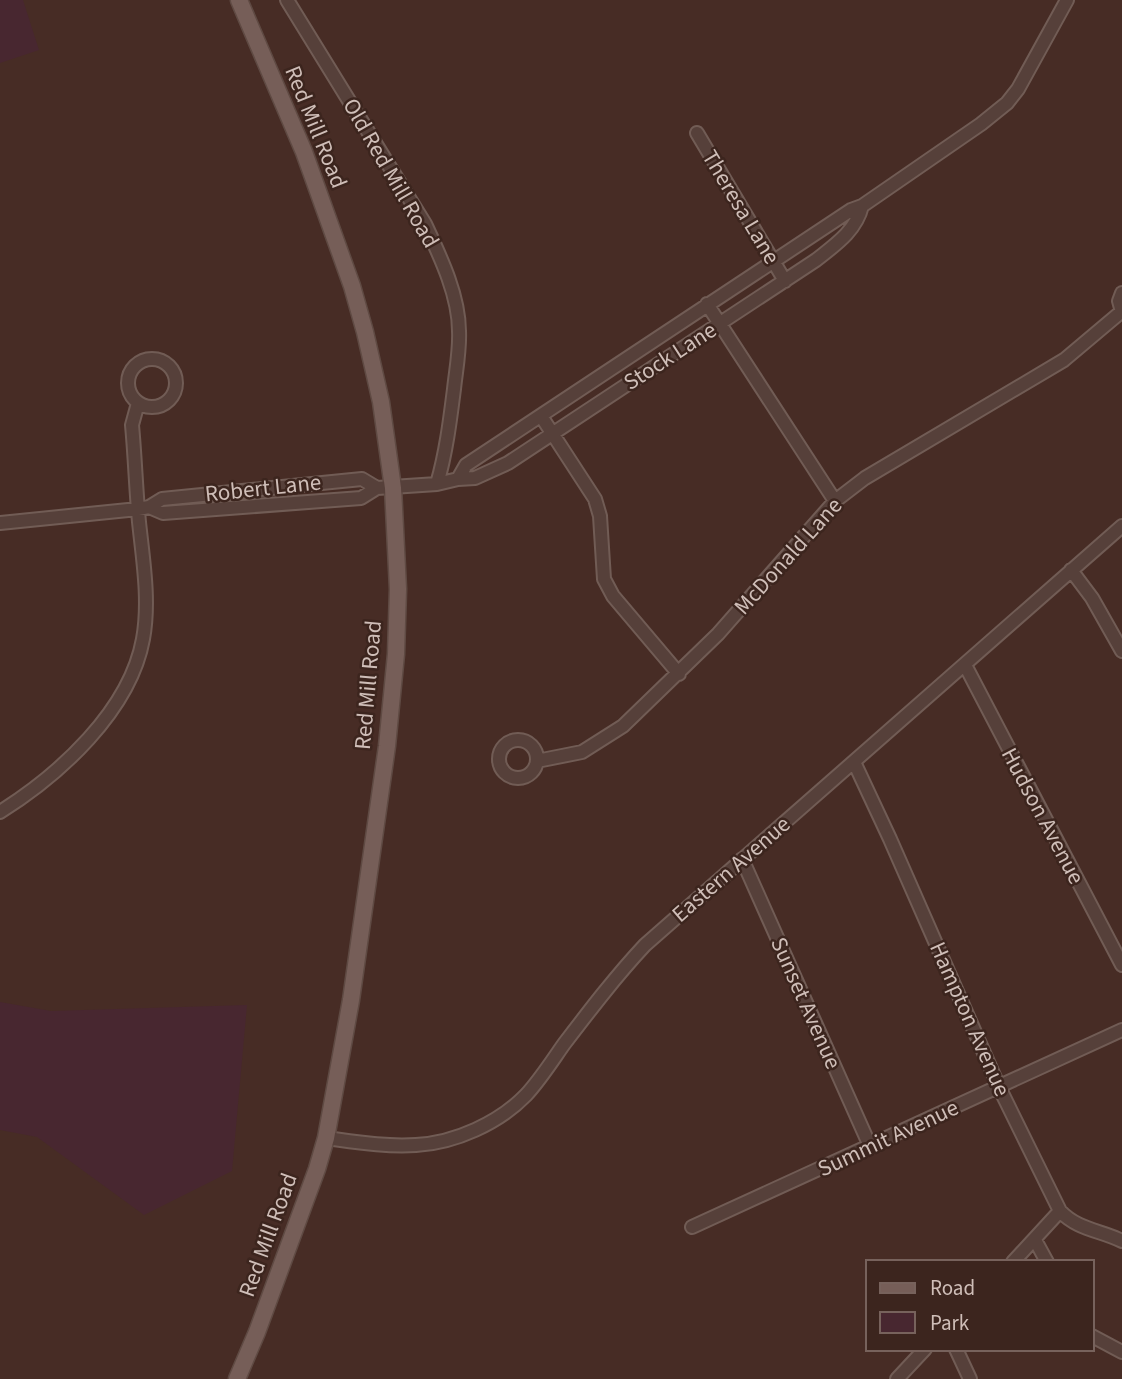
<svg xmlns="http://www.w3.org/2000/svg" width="1122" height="1379" font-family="'Source Sans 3',sans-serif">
<rect width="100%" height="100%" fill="#472c25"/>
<path fill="#482730" d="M0,0H23L39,50L0,63Z
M0,1002L51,1011L247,1005L232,1171L144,1215L37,1137L0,1130Z"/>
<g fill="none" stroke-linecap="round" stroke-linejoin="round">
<defs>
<path id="minor" d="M287,0L425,224C440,256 459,295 459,331C460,350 456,370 454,389C450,421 446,453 437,484
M697,133L785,281
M1122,293L1119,301L1122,312
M707,304L835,501
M128 383a24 24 0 1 1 48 0a24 24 0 1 1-48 0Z
M541,416L595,499L600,516L604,579L613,596L679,674
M458,479L466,465L851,210L862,206L981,124L1007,103L1018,89L1067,0
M149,507L163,513L361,498L377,488
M0,523L138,509L149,507L162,499L362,479L377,488L437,484L458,479L475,478L508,463L816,260C835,245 856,231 862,206
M1071,570L1092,598L1122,651
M965,665L1122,965
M499 759a19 19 0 1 1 38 0a19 19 0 1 1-38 0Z
M537,761L582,752L623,726L718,634L835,501L865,478L1064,360L1121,312
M854,762L890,839L999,1087L1060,1211C1078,1230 1100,1230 1122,1241
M0,812C59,775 130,711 143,639C150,601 143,560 139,522C136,490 135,457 132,425L138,403
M742,859L870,1146
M326,1138C356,1142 386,1147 416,1145C455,1143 499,1123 526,1095C540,1080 552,1061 564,1044C590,1010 616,976 645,945L1122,526
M692,1227L1122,1030
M1035,1240L1047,1262
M1013,1262L1060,1211
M1092,1336L1122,1352
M956,1349L970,1379
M897,1379L925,1349"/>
<path id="major" d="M237,1379L257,1332L317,1169L326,1138L351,1000L387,746L396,654L398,589L393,488L381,402L365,332L352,286L304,152L239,0"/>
</defs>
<use href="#minor" stroke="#715c55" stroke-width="16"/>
<use href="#major" stroke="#5f4a43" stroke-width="19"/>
<use href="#minor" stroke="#56403a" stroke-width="12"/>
<use href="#major" stroke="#765e58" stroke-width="16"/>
</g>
<g text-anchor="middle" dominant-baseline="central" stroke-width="5" stroke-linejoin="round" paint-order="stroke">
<g font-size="23" fill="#cfbeb8" stroke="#3c251e">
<text transform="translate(316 127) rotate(68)">Red Mill Road</text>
<text transform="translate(391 173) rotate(60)">Old Red Mill Road</text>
<text transform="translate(741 207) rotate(59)">Theresa Lane</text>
<text transform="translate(670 356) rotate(-33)">Stock Lane</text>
<text transform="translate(263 488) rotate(-6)">Robert Lane</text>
<text transform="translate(788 556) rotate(-48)">McDonald Lane</text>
<text transform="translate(368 685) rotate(-85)">Red Mill Road</text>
<text transform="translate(1043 816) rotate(62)">Hudson Avenue</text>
<text transform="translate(731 869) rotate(-41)">Eastern Avenue</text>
<text transform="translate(806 1003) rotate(66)">Sunset Avenue</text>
<text transform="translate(970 1019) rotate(66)">Hampton Avenue</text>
<text transform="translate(888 1138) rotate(-25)">Summit Avenue</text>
<text transform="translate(268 1235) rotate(-70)">Red Mill Road</text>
</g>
</g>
<rect x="866" y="1260" width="228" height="91" fill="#3c251e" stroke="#77625c" stroke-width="2"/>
<rect x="880" y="1283" width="35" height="10" fill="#765e58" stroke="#77625c" stroke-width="2"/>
<text x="930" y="1295" font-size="21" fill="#cfbeb8">Road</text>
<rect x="880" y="1312" width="35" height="21" fill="#482730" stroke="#77625c" stroke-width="2"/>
<text x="930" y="1330" font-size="21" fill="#cfbeb8">Park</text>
</svg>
